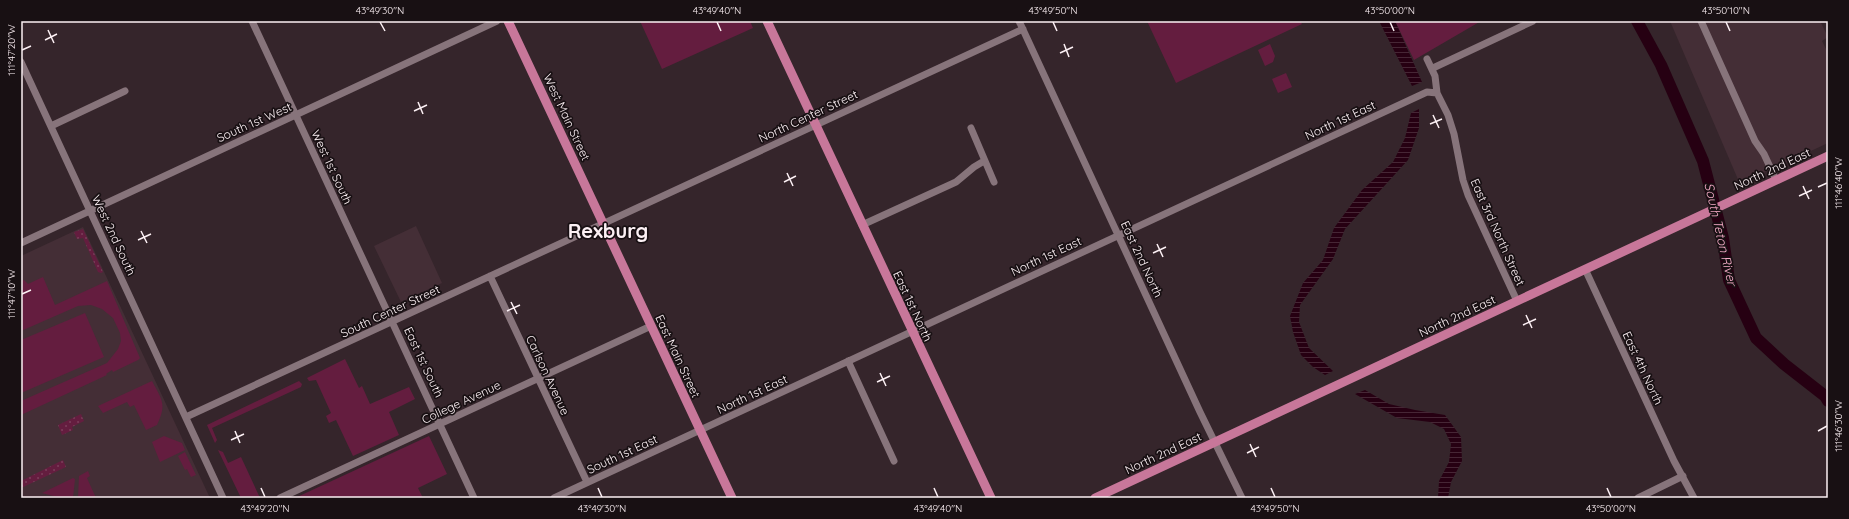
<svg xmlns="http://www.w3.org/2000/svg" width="1849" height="519" font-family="Quicksand,sans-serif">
<defs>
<pattern id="garden-dots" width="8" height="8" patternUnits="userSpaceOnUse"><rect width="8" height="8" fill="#641d3f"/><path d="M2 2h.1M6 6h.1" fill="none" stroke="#7b3e5b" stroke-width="1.8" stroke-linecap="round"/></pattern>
<pattern id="water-rules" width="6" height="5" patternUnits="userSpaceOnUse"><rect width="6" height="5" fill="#260012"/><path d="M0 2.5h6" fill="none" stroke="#462635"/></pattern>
</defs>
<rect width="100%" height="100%" fill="#35252b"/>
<path fill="#442e36" d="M1670,21H1820L1828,37L1822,41L1828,53V143L1740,184Z
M416,226L442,283L401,302L374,246Z
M83,227L145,359L210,498H21V256Z"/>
<path fill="#641d3f" d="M640,21H750L753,28L662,69Z
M1147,21H1300L1302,24L1176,83Z
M1395,21H1481L1414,60Z
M1270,44L1275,56L1273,62L1265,66L1258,50Z
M1286,73L1292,87L1278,93L1272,79Z
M43,277L55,305L107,281L140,358L138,360L113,372L112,370L106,374L107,375L21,415V401L107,363L118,349L121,341L120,333L113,318L102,309L91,305L78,306L21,331V281L24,280L28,284Z
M85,313L104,357L21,393V340Z
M345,359L359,388L362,386L370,404L409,387L415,399L389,412L399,435L353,456L336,420L329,423L326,416L331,413L316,380L309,381L307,378Z
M152,381C162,400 167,404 157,425L146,430L134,405L130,407L127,402L103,413L98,406Z
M299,381L302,384L301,387L212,428L217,440L215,443L207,425Z
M164,436L182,443L185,450L160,462L152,442Z
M429,436L447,474L418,488L423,498H295Z
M218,450L223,452L228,463L241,457L260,498H241Z
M185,452L196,475L191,477L187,469L185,470L178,456Z
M88,471L90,476L87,478L96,498H78L79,476Z
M73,478L75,479L73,498H61L42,493Z"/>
<path fill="url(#garden-dots)" d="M83,229L103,272L101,273L98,272L83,238L77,239L74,232Z
M81,414L84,421L72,427L73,430L62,435L58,425Z
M63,460L66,467L21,488V481Z"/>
<path fill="url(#water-rules)" d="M1379,21H1395L1422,82L1412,86Z
M1419,109V128L1408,160L1345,229L1333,259L1300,305L1299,322L1309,348L1333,371L1325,375L1313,367L1301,355L1293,332L1290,316L1303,283L1323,260L1334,228L1362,190L1393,162L1405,138L1411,113Z
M1365,390L1389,404L1415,410L1445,415L1461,437L1462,461L1451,482L1448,498H1438L1439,481L1449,462L1451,444L1444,429L1430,422L1397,418L1355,394Z"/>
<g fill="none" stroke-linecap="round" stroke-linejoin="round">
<path stroke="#260012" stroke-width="12" d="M1637,21L1661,65L1703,161L1723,238L1729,280L1756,338L1784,364L1825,396L1828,401"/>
<path stroke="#87747b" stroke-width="7" d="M252,21L474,498
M1019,21L1200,412L1242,498
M1701,21L1755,141L1764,154L1776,180
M1427,59L1435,76L1437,93
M21,62L223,498
M1433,68L1533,21
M51,126L125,91
M971,128L994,182
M862,225L956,182L974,167L984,161
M21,243L497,21
M1585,269L1674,461L1694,498
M490,276L587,482
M848,361L894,461
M186,417L1023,29
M280,498L651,326
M554,498L1427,92L1437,93L1448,115L1454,134L1463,180L1468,195L1517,301
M1638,498L1683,476"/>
<path stroke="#c8779a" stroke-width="9" d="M508,21L732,498
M767,21L991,498
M1095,498L1828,156"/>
</g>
<path fill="none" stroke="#fcf0f4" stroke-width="1.5" d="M380,22L385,31M717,22L721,31M1053,22L1057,31M1390,22L1394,31M1726,22L1730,31M48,30L54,43M45,40L57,34M1064,44L1069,57M22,50L31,46M1060,53L1073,47M418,102L423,114M414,111L427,105M1433,115L1439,128M1430,124L1442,119M787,173L793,186M784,182L796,176M1803,186L1809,199M1818,187L1827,183M1799,196L1812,190M141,231L147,243M138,240L151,234M1157,244L1163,257M1153,253L1166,247M22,294L31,290M511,302L517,314M507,311L520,305M1526,315L1532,328M1523,325L1536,319M880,373L886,386M877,382L890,376M235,431L240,443M1818,431L1827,426M231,440L244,434M1250,444L1256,457M1247,453L1259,447M261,488L265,497M598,488L602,497M934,488L938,497M1271,488L1275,497M1607,488L1611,497"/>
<g text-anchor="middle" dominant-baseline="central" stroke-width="3.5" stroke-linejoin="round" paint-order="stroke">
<g font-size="12" fill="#fcf0f4" stroke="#181013">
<text transform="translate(808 116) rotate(-25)">North Center Street</text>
<text transform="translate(567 117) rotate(65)">West Main Street</text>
<text transform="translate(1340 120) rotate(-25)">North 1st East</text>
<text transform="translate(254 122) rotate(-24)">South 1st West</text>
<text transform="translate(332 167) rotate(65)">West 1st South</text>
<text transform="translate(1772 169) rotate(-25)">North 2nd East</text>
<text transform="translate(1498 232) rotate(66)">East 3rd North Street</text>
<text transform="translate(114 235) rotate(65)">West 2nd South</text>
<text transform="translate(1046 256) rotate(-25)">North 1st East</text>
<text transform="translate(1142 259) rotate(65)">East 2nd North</text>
<text transform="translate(913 306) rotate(65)">East 1st North</text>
<text transform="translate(390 311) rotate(-25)">South Center Street</text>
<text transform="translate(1457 316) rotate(-25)">North 2nd East</text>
<text transform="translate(678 356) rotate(65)">East Main Street</text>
<text transform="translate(424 362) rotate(65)">East 1st South</text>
<text transform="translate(1643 368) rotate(65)">East 4th North</text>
<text transform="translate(548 375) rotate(65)">Carlson Avenue</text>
<text transform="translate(752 394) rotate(-25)">North 1st East</text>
<text transform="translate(461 402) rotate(-25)">College Avenue</text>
<text transform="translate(1163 453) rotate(-25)">North 2nd East</text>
<text transform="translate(622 454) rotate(-25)">South 1st East</text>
</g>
<g font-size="13" font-style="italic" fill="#f6acc8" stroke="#181013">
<text transform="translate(1721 234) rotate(77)">South Teton River</text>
</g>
<g font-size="20" font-weight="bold" fill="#fcf0f4" stroke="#181013">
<text x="608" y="230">Rexburg</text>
</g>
</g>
<rect width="1849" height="519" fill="none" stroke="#181013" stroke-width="44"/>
<rect x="22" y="22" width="1805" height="475" fill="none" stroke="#fcf0f4" stroke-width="1.5"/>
<g font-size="10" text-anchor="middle" fill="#fcf0f4">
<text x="380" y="14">43°49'30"N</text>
<text x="717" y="14">43°49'40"N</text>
<text x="1053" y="14">43°49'50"N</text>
<text x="1390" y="14">43°50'00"N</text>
<text x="1726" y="14">43°50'10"N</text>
<text transform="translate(11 50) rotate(-90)" y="4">111°47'20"W</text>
<text transform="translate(1838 183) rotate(-90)" y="4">111°46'40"W</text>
<text transform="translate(11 294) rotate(-90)" y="4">111°47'10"W</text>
<text transform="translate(1838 426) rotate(-90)" y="4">111°46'30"W</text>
<text x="265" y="512">43°49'20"N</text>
<text x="602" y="512">43°49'30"N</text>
<text x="938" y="512">43°49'40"N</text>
<text x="1275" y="512">43°49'50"N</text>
<text x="1611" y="512">43°50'00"N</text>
</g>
</svg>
